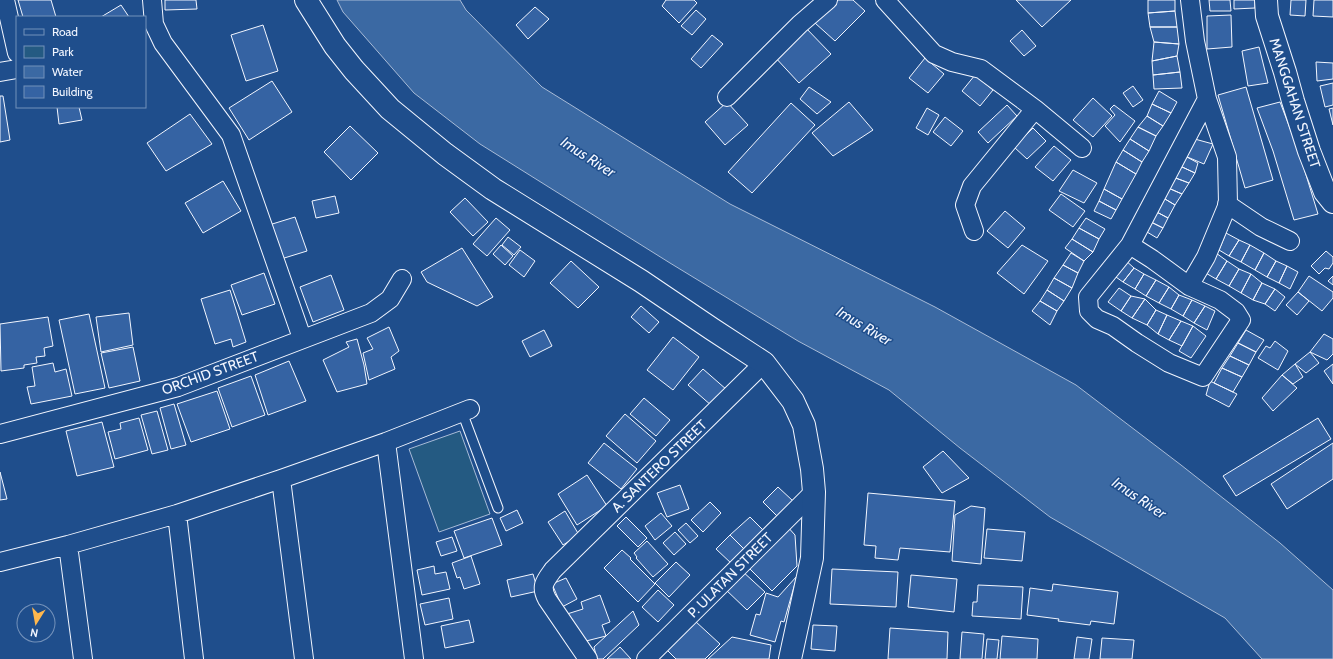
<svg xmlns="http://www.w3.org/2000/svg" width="1333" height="659" font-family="Cabin,sans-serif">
<rect width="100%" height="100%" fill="#1f4e8c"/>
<path fill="#245a82" stroke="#a8bbd7" d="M460,431L490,514L439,532L409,449Z"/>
<path fill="#3b69a3" stroke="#a8bbd7" d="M337,0H460L466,10L542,87L730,204L935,307L1076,385L1181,465L1280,543L1333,590V659H1262L1225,618L1050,517L960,448L889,390L798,341L670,263L480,144L414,93L343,12Z"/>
<path fill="#3563a3" stroke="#f2f6ff" d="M18,0H51L56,17H23Z
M165,0H196L197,9L165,10Z
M666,0H694L697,3L679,23L662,6Z
M837,0H853L865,11L835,41L815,23Z
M1016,0H1071L1042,27Z
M1148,0H1175V11L1148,13Z
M1209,0H1230L1231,11H1210Z
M1234,0H1255V8L1234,9Z
M1291,0H1306L1305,16L1290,15Z
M1314,0H1333V17L1313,16Z
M121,5L129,17H101Z
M535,7L549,19L528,39L516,25Z
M696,10L706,19L692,35L681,26Z
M1175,11L1177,27H1150L1148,13Z
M1231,15L1232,47L1207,49V16Z
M263,25L278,71L246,81L231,35Z
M804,26L831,54L799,83L773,55Z
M1150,27H1177L1179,44L1154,42Z
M1022,30L1036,46L1024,56L1010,41Z
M712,35L723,44L701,68L691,59Z
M1154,42L1179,44L1177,56L1152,61Z
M1259,47L1268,83L1248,86L1242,51Z
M1177,56L1180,72L1153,75L1152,61Z
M925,58L944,74L928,93L909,78Z
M1316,62L1333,63V79L1317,81Z
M1180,72L1182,88L1154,89L1153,75Z
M975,75L993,90L980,106L962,91Z
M272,81L292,112L249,140L229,108Z
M1333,83V105L1325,107L1320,86Z
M1133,86L1143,100L1133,107L1123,93Z
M809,87L831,102L817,114L800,99Z
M1246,87L1273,180L1245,188L1218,95Z
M1159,91L1177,102L1171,113L1152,104Z
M0,96H3L10,140L0,142Z
M1093,98L1112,116L1093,137L1073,120Z
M727,102L748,125L725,145L705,122Z
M849,102L873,130L833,156L812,133Z
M1280,102L1299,152L1318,214L1294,220L1273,151L1257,108Z
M791,103L815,125L752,193L728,172Z
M1152,104L1171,113L1163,126L1147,116Z
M1007,105L1017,116L988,143L978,132Z
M1114,105L1135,121L1120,142L1105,126L1115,115L1110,109Z
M57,107H79L82,120L59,124Z
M927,108L939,115L928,135L916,128Z
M1333,108V125L1329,109Z
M190,114L212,144L166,171L147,143Z
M1147,116L1163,126L1156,136L1138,127Z
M945,117L963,131L951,146L933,132Z
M350,126L378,153L351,180L324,152Z
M1138,127L1156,136L1149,151L1130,139Z
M1033,128L1046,141L1027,159L1014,147Z
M1191,138L1213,144L1204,164L1185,156Z
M1130,139L1149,151L1142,162L1123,150Z
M1054,146L1071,160L1053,181L1035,167Z
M1123,150L1142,162L1136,174L1116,162Z
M1185,156L1198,163L1195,173L1180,166Z
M1116,162L1136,174L1122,199L1104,189Z
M1180,166L1195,173L1189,183L1173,177Z
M1073,170L1097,183L1084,203L1059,191Z
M1173,177L1189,183L1182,194L1166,187Z
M223,181L241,211L203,233L185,203Z
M1166,187L1182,194L1175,205L1160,196Z
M1104,189L1122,199L1116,210L1099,201Z
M1061,194L1085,211L1073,227L1049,210Z
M335,196L339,213L316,218L312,201Z
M1160,196L1175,205L1168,218L1153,210Z
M465,198L488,222L473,236L450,212Z
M1099,201L1116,210L1111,219L1094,211Z
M1153,210L1168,218L1163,228L1147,220Z
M1005,211L1025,228L1008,248L987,231Z
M295,217L307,251L281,259L269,225Z
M496,218L510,230L487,256L473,244Z
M1086,218L1105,229L1099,239L1079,228Z
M1147,220L1163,228L1157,238L1142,229Z
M1079,228L1099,239L1093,252L1072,239Z
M1226,233L1239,240L1229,256L1219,250Z
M508,237L521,247L514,255L502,245Z
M1072,239L1093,252L1084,261L1065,248Z
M1239,240L1250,245L1241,262L1229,256Z
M501,245L513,256L505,265L493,254Z
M1022,245L1048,261L1024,294L997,273Z
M1250,245L1264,253L1255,270L1241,262Z
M462,248L493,297L477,306L427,282L421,272Z
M520,250L535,261L524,277L509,265Z
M1326,251L1333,257V263L1329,269L1325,268L1319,274L1311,266Z
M1071,253L1084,261L1078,273L1063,265Z
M1216,253L1227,261L1216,279L1204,272Z
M1264,253L1276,261L1267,277L1255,270Z
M1124,259L1134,268L1123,282L1113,275Z
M571,261L599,287L578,308L550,283Z
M1227,261L1239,269L1229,286L1216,279Z
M1276,261L1287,266L1279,283L1267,277Z
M1063,265L1078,273L1072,288L1054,278Z
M1287,266L1298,272L1290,289L1279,283Z
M1134,268L1144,274L1135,289L1123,282Z
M1239,269L1251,274L1241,293L1229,286Z
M264,273L275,304L242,315L231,285Z
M1144,274L1156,280L1146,296L1135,289Z
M1251,274L1262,283L1253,300L1241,293Z
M331,275L344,310L313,322L300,287Z
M1309,276L1333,292V298L1322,311L1298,292Z
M1333,276V285L1328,281Z
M1054,278L1072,288L1064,301L1047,290Z
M1156,280L1169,287L1159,303L1146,296Z
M1262,283L1275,289L1265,304L1253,300Z
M1169,287L1179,295L1171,309L1159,303Z
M1119,288L1131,296L1121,311L1108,302Z
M1275,289L1285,297L1275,311L1265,304Z
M230,290L246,342L233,347L231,339L215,344L201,299Z
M1047,290L1064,301L1057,311L1040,301Z
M1298,292L1309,301L1297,315L1286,305Z
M1179,295L1192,300L1183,316L1171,309Z
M1131,296L1145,299L1132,318L1121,311Z
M1145,299L1156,310L1147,325L1132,318Z
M1192,300L1205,306L1194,323L1183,316Z
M1040,301L1057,311L1050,325L1032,311Z
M641,306L659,322L649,333L631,317Z
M1205,306L1215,311L1207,330L1194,323Z
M1156,310L1167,315L1158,334L1147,325Z
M129,313L133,345L101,352L96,317Z
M89,314L105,388L75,394L59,320Z
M1167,315L1181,321L1169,340L1158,334Z
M48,317L53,346L44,348L45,356L36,357L37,363L24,365V368L1,371L0,324Z
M1181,321L1193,326L1182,346L1169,340Z
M1193,326L1206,336L1191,358L1179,351Z
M389,327L399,351L391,357L395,369L369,380L363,353L373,349L367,338Z
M544,330L552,346L530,357L522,341Z
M1246,330L1264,340L1256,352L1238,343Z
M1324,334L1333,339V354L1327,360L1310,352Z
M673,337L699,357L673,390L647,370Z
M357,339L364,365L367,384L337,392L323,360L349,347L346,342Z
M1275,341L1288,351L1278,370L1258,358L1266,346L1270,348Z
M1238,343L1256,352L1249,365L1230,356Z
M133,347L140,381L109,388L101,353Z
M1310,352L1319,363L1306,373L1295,364Z
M1230,356L1249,365L1242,377L1222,368Z
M289,361L306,401L268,415L255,375Z
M53,363L55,372L66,369L72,396L31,404L27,387L35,386L32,367Z
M1295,364L1303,377L1293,384L1282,375Z
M1333,364V384L1324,371Z
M1222,368L1242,377L1233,392L1214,383Z
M703,369L727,390L712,406L688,385Z
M1282,375L1297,388L1273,411L1262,398Z
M251,376L265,415L232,427L218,388Z
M1210,381L1237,394L1229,407L1206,395Z
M217,391L230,429L191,442L177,404Z
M644,398L670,420L656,436L630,414Z
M174,404L186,445L171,449L160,408Z
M157,411L168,450L152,454L141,415Z
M625,414L656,441L637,463L606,436Z
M139,418L148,450L115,459L108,432L121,429L120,423Z
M1318,418L1331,439L1236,496L1223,476Z
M102,422L114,467L77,476L66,431Z
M604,443L637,469L621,489L588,463Z
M1333,443V479L1287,509L1271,484Z
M943,451L969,478L942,493L923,467Z
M0,472L7,499L0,500Z
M587,475L607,506L577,525L558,494Z
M680,485L689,509L667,517L657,493Z
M778,487L793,501L778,517L763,502Z
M868,493L955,501L950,552L900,548L898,560L875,558L876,546L864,545Z
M710,502L721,513L703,532L691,520Z
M971,506L985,508L981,564L952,561L955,515Z
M517,510L523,523L506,531L500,518Z
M565,511L579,535L563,545L548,522Z
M661,513L672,526L655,540L645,526Z
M626,517L647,538L638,547L617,526Z
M750,517L765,532L746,551L730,535Z
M492,518L502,545L464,558L454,531Z
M686,523L698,536L690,543L678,530Z
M786,525L795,535L797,566L772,591L746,565Z
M987,529L1025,532L1022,561L984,558Z
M675,532L686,544L674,555L663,543Z
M730,535L746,551L732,564L716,549Z
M452,537L457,551L441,556L436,542Z
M647,541L668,564L653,577L636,558L637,557L634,553Z
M622,550L631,558L630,559L655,584L638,602L604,568Z
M471,556L480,584L464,589L460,577L457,578L452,563Z
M676,562L690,575L669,597L655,583Z
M434,566L435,574L446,572L450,589L422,595L417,570Z
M832,569L898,572L896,607L830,604Z
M741,570L765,592L747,610L724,588Z
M533,574L538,591L511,597L507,580Z
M911,575L957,579L954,612L908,607Z
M797,576L784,622L781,621L775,642L750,635L756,614L760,615L766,593L778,597Z
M566,578L577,599L562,607L552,584Z
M1053,584L1118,592L1114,624L1091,621L1090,625L1058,621L1059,619L1027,615L1030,588L1052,591Z
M978,585L1023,587L1021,619L972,616L973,602H977Z
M658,590L674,605L658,622L642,607Z
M600,595L610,622L602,625L606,636L582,642L567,614L583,609L581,602Z
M449,598L453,619L425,625L420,604Z
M633,611L639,625L603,659H597L594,647Z
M469,620L474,642L445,648L441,626Z
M695,621L720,644L705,659H676L667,650Z
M813,625L837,626L835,651L811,649Z
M890,628L948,632L947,659H888Z
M962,632L984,634L982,659H960Z
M1002,636L1038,639L1037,659H1000Z
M732,637L771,645L769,659H708Z
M1077,637L1092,639L1089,659H1074Z
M1102,638L1134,640L1132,659H1100Z
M987,639L999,640L997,659H985Z
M620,647L631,659H607Z"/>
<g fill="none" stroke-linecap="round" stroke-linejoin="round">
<defs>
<path id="lane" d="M462,412L498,508"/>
<path id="street" d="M5,0L17,53
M152,0L154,24L163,43L231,135L302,338
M885,0L934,54L952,62L981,69L1035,109L1082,148
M0,72L17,69
M727,97L800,24L828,0
M1227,204L1261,227L1290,241
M974,231L965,205L972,186L1035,109
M1130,245L1152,259L1189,286L1220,300L1236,312L1241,320L1203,377L1169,363L1137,343L1113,326L1097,319L1089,311L1088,297L1130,245L1207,99L1195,41L1190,0
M1189,286L1206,257L1228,204L1227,157L1207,99
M0,434L178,387L371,313L390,299L402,279
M386,442L414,659
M281,479L304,659
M177,514L194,659
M68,545L83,659
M0,562L68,545L177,514L281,479L386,442L470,409
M588,659L547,599C540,586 545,581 553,570L764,363
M646,659L814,492"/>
<path id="secondary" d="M306,0L335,46L354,70L390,109L445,154L493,189L641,281L712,329L764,363L793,401L804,425L812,469L814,492L812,558L790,659
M1266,0L1267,16L1285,72L1293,101L1309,151L1325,192L1333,202"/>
</defs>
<use href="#lane" stroke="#f2f6ff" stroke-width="11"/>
<use href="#street" stroke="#f2f6ff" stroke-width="20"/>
<use href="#secondary" stroke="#f2f6ff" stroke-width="24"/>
<use href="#lane" stroke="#1f4e8c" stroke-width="9"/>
<use href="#street" stroke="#1f4e8c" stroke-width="18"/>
<use href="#secondary" stroke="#1f4e8c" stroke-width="22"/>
</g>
<g text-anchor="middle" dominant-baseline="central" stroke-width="3" stroke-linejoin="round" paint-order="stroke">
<g font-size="14" fill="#f2f6ff" stroke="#1f4e8c">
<text transform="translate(1295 103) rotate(72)">MANGGAHAN STREET</text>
<text transform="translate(210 373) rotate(-20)">ORCHID STREET</text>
<text transform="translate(659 466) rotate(-44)">A. SANTERO STREET</text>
<text transform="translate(730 575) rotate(-45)">P. ULATAN STREET</text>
</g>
<g font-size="15" font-style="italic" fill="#f2f6ff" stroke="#1f4e8c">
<text transform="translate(588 157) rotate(33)">Imus River</text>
<text transform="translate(864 326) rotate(31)">Imus River</text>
<text transform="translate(1139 498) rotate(34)">Imus River</text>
</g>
</g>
<rect x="16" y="16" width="130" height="92" fill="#1f4e8c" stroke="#7391ba"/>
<rect x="24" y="29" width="20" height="6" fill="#1f4e8c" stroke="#7391ba"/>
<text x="52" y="36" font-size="12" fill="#f2f6ff">Road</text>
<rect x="24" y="46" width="20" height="12" fill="#245a82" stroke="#7391ba"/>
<text x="52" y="56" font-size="12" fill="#f2f6ff">Park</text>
<rect x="24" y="66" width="20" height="12" fill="#3b69a3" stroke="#7391ba"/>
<text x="52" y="76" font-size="12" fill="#f2f6ff">Water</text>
<rect x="24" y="86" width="20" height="12" fill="#3563a3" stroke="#7391ba"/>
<text x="52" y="96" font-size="12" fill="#f2f6ff">Building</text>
<g transform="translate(36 623) rotate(191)"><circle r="19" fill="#1f4e8c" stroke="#7391ba"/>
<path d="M0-3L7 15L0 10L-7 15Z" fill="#ffb74d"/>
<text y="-6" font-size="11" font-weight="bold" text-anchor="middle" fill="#f2f6ff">N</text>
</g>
</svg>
